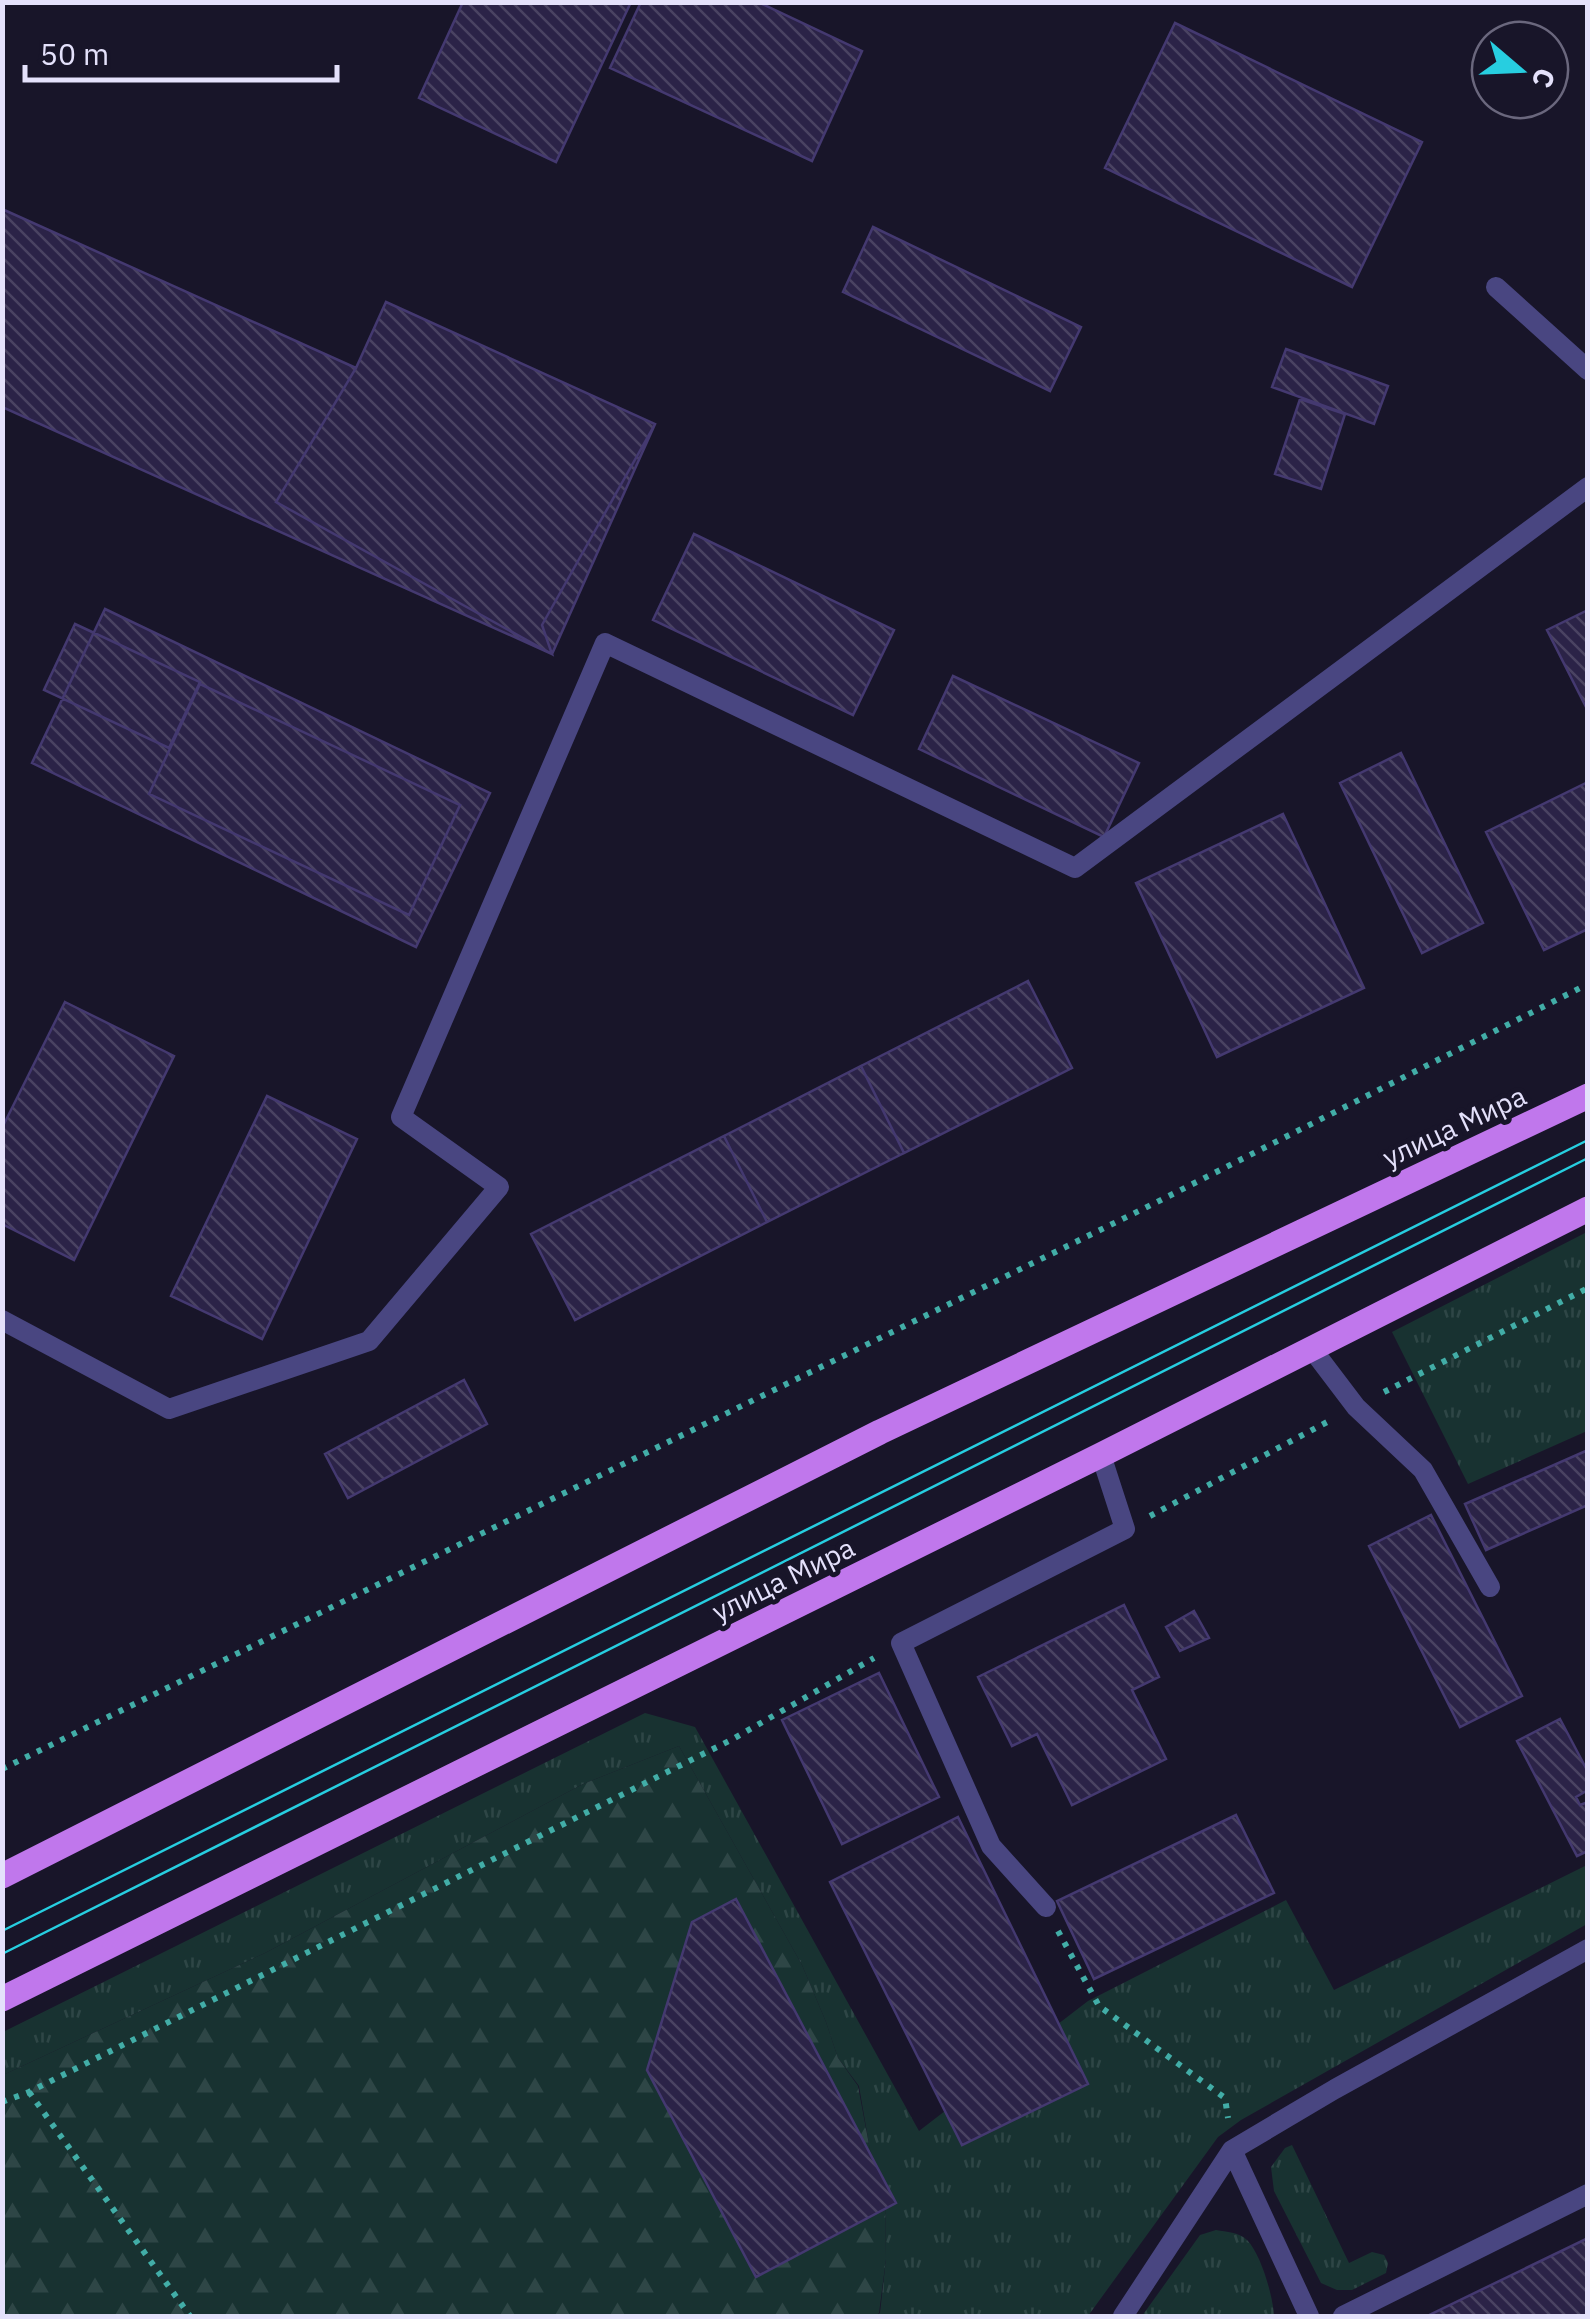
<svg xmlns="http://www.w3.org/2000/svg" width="1590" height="2319" font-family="'IBM Plex Sans',sans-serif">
<defs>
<pattern id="grass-tufts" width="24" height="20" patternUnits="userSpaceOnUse" patternTransform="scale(2.5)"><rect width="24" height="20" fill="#183231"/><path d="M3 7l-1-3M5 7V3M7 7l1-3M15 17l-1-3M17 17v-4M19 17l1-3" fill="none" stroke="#2e4646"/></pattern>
<pattern id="forest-firs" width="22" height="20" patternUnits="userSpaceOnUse" patternTransform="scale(2.5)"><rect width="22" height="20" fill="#183231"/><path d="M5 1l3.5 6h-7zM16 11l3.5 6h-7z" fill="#2e4646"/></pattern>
<pattern id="building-back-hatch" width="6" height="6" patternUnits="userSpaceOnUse" patternTransform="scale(2.5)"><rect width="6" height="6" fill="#2b2347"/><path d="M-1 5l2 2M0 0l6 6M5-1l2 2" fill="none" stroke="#4a4362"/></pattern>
</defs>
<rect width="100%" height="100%" fill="#181529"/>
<path fill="url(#grass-tufts)" d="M1587,1232V1431L1468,1484L1392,1332Z
M645,1713L695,1727L919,2131L1088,2001L1286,1900L1334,1990L1587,1865V1924L1241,2120L1218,2137L1088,2316H875L880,2313L886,2259L885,2192L870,2150L859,2086L838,2058L826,2022L802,1965L679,1746L583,1784L265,1953L3,2075V2032Z
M1292,2145L1349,2263L1372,2252L1384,2255L1388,2263L1386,2273L1352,2290H1337L1321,2283L1274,2191L1271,2167L1285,2148Z
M1216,2230C1227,2232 1238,2232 1247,2240C1261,2254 1273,2296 1274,2316H1142L1200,2235Z"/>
<path fill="url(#forest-firs)" d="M679,1746L802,1965L826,2022L838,2058L858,2086L870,2150L885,2192L886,2259L879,2313L875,2316H3V2075L265,1953L583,1784Z"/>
<path fill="url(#building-back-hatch)" stroke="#443970" stroke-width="2.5" d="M463,2H631L556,162L419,98Z
M641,2H758L862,51L812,161L610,68Z
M1175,23L1422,142L1352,287L1105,168Z
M2,209L356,368L386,302L655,424L552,654L2,407Z
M873,227L1081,327L1050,391L843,292Z
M386,302L655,424L542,625L552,654L276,502L356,368Z
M1286,349L1388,386L1374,424L1272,387Z
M1300,399L1345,414L1321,489L1275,474Z
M694,534L894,630L853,715L653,620Z
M105,609L490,793L416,947L32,763Z
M1588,610V711L1547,630Z
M75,624L200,682L169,748L44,690Z
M953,676L1139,763L1104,837L919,749Z
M200,684L460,805L409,915L149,794Z
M1401,753L1483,923L1422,953L1340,783Z
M1588,782V929L1544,950L1486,832Z
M1283,814L1364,988L1217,1057L1136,883Z
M1028,981L1072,1068L904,1153L861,1066Z
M65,1002L174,1056L74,1260L2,1224V1128Z
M861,1066L904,1153L767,1222L724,1136Z
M267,1096L357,1139L262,1339L171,1296Z
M724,1136L767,1222L575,1320L531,1234Z
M464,1380L487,1424L348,1498L325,1454Z
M1588,1450V1505L1486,1550L1465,1504Z
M1431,1515L1522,1696L1460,1727L1369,1546Z
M1124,1605L1159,1677L1132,1690L1166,1759L1072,1805L1037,1734L1012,1746L978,1677Z
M1194,1611L1209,1638L1180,1651L1166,1627Z
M879,1673L939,1797L842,1844L782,1720Z
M1560,1719L1588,1772V1790L1576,1797L1580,1805L1588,1802V1851L1577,1856L1517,1741Z
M1236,1815L1274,1893L1094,1979L1057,1901Z
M958,1817L1088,2084L962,2145L830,1882Z
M736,1899L896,2203L756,2277L647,2070L692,1922Z
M1588,2238V2316H1427Z"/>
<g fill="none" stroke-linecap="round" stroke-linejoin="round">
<path stroke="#42ada7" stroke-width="6" stroke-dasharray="5 8" stroke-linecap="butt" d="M1384,1392L1588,1288
M1150,1516L1329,1421
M2,1769L1153,1204L1588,984
M1058,1931L1099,2006L1225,2098L1228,2118
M29,2092L190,2316
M2,2102L29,2092L733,1739L874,1658"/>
<path stroke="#494681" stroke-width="20" d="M1496,287L1588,370
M2,1320L169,1409L369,1341L499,1187L401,1117L605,643L1075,868L1588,487
M1312,1349L1356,1407L1423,1470L1490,1587
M1046,1907L991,1846L901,1643L1125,1529L1101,1455"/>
<path stroke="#494681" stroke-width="20" d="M1232,2150L1309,2316
M1123,2316L1232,2150L1335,2089L1588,1949
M1343,2316L1588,2194"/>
<path stroke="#c077ec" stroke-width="25" d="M2,1876L880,1432L1588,1096
M2,1999L1101,1455L1588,1209"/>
<path stroke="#27cee0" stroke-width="2.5" d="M2,1931L1588,1140
M2,1954L1588,1158"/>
</g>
<g text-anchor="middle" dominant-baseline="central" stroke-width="10" stroke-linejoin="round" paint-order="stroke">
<g font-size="28" fill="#e4e1fb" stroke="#181529">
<text transform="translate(1454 1126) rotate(-25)">улица Мира</text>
<text transform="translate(783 1579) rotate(-26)">улица Мира</text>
</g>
</g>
<rect width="1590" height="2319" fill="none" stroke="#e4e1fb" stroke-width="10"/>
<g transform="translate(1520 70) rotate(109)"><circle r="48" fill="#181529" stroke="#6a677d" stroke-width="2.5"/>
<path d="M0-8L18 38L0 25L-18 38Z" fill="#27cee0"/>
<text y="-15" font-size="28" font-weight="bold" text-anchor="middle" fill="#e4e1fb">С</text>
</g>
<path d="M25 65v15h312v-15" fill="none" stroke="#e4e1fb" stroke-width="5"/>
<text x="40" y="65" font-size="30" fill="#e4e1fb" stroke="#181529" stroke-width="8" paint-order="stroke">50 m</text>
</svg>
